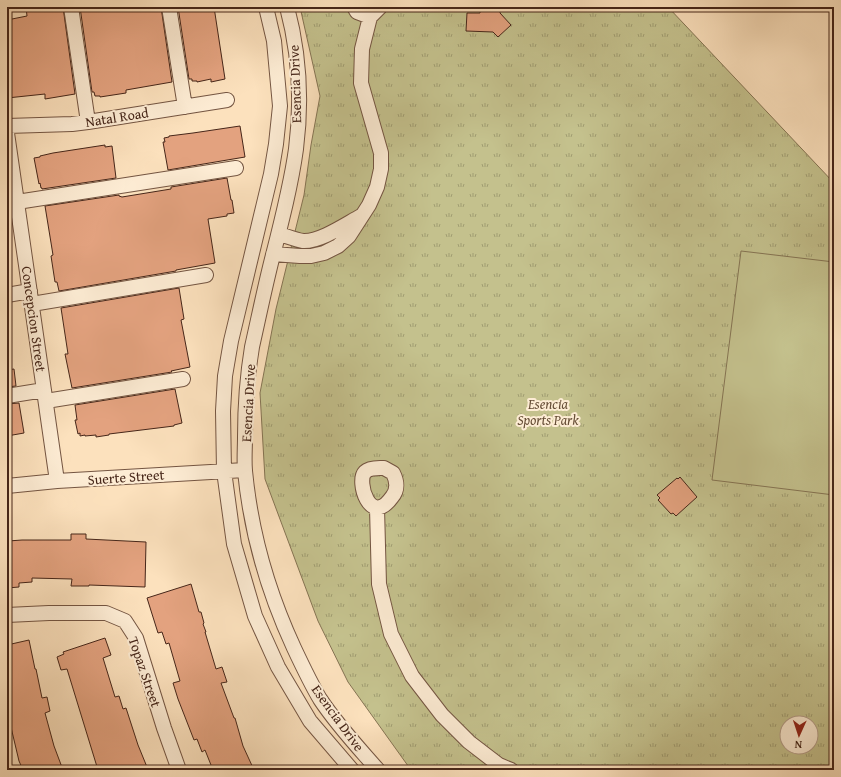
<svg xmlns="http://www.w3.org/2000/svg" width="841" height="777" font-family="'Gentium Book Plus',serif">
<defs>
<pattern id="park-tufts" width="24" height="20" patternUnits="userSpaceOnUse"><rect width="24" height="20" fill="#c4c18d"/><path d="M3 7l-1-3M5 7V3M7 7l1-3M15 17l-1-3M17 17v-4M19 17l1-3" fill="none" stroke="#a19d72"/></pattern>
</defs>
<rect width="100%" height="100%" fill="#fce1bd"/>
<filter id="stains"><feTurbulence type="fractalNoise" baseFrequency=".005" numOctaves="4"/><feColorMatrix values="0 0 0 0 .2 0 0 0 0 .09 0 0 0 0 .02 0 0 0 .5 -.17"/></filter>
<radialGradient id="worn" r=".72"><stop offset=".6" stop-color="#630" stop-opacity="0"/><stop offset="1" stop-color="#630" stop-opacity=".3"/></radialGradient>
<path fill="url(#park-tufts)" stroke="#857453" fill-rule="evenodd" d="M300,7H668L834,183V770H411L348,682L318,621L265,479L260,393L276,309L304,195L311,145L320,96ZM787,723H811V747H787Z"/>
<path fill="#c4c18d" stroke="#857453" d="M741,251L834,262V495L712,480Z"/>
<path fill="#e3a27f" stroke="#462619" d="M26,7H63L75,94L45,99V94L7,98V20L27,16Z
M80,7H111V11L143,7H161L172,82L126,90V93L100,97V96H95L94,92H92Z
M178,7H214L225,79L211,82V79L197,82V81H192V79H189Z
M480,7H500V13L511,25L498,37L493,32L466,31L467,13H480Z
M240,126L245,157L168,170L163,142H165L164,138L169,137V136L193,133Z
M105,145V147L112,146L116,178L42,189V188H41L40,183L39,184L34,158L40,157V156L53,153Z
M227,178L231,200H232L234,213L227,214V216L208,219L215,263L176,270V271L59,291L57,282H55L51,256L53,255L45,206L119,195V196L122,197L171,189V187Z
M179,288L184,319L181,320L190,367L171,371L172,372L72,388L65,354H68L61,308Z
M14,369L16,386L7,387V370Z
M175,389L182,423L174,425V426L109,434V435L96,437V435L85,436V435L80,436V433L78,434L75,420H77L75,405Z
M19,403L24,433L7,436V404Z
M680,477L697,497L676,516L673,513L671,514L658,500L660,498L657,495L677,478L678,479Z
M71,534H86V539L146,542L145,587L89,585V586H71L72,579L32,578V582L19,583V587L7,588V543H8V541L22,540H71Z
M191,584L199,612H201L204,623L203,624L206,632H205L216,669L222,667L227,682L221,683L234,718H235L243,746L254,770H213L205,750L202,752L197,739L194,740L178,699L173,683L180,681L169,643L166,644L162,632L158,633L147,598Z
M105,638L111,655L103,658L115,697L119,696L123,709L126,708L138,745L147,767L139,770H98L67,669L61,670L57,657L64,654L63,652Z
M29,640L35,669H36L42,698L47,697L50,711L45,713L54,746L63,770H23L19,761L10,723H7V645Z"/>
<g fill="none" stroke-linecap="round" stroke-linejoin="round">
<defs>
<path id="minor" d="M71,7L88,122
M169,7L185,107
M266,7L274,41L280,106L276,144L271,174L231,341L225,376L223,411L224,471L234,544L255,616L278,667L310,721L352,770
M287,7C299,52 302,102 296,149C291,185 282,220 273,255C265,286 259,316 252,347C247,377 245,407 245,437C245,448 244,460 245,471C251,533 268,592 294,648C302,665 311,684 320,699C337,725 358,747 378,770
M354,7L357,12L370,17
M7,126L72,124L88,122L227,100
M7,133L57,481
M17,202L236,168
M279,234C286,236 296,240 303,241C320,242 346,224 361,216
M273,254L300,256H311L324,253L338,246L349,236L369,205L377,187L381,169V153L361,83L362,49L370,17L380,7
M7,295L30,291
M32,304L206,275
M7,396L44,390
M46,401L183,379
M380,468H384L393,473C397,481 398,490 392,497C370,528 356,481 365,472C368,469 375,468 380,468Z
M7,486L57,481L245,470
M377,508L379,584L391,634L412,676L442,715L469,742L499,765L511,770
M7,615L49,613H106L125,621L136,638L164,728L179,770"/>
</defs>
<use href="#minor" stroke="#745542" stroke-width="16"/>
<use href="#minor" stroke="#fdecd4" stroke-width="14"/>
</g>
<g text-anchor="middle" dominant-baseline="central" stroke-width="4" stroke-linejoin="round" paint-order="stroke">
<g font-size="14" fill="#462619" stroke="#fdecd4">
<text transform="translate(295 84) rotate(-92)">Esencia Drive</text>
<text transform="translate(117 117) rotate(-9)">Natal Road</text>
<text transform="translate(34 319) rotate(82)">Concepcion Street</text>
<text transform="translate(248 403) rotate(-87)">Esencia Drive</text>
<text transform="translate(126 477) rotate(-4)">Suerte Street</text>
<text transform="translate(145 672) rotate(71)">Topaz Street</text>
<text transform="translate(338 718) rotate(54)">Esencia Drive</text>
</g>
<g font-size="14" font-style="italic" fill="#664d36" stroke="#fdecd4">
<text x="548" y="404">Esencia<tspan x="548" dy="16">Sports Park</tspan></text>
</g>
</g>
<rect width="841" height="777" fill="none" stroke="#fce1bd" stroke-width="24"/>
<rect x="8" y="8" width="825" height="761" fill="none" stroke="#462619" stroke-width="2"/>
<rect x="12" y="12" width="817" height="753" fill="none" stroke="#462619"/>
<g transform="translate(799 735) rotate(183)"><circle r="19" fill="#fdecd4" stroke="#b49d89"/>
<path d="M0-3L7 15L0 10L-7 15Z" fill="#8f2418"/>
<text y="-6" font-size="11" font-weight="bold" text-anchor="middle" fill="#462619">N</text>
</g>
<rect width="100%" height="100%" filter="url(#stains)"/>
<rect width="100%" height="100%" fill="url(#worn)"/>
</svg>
